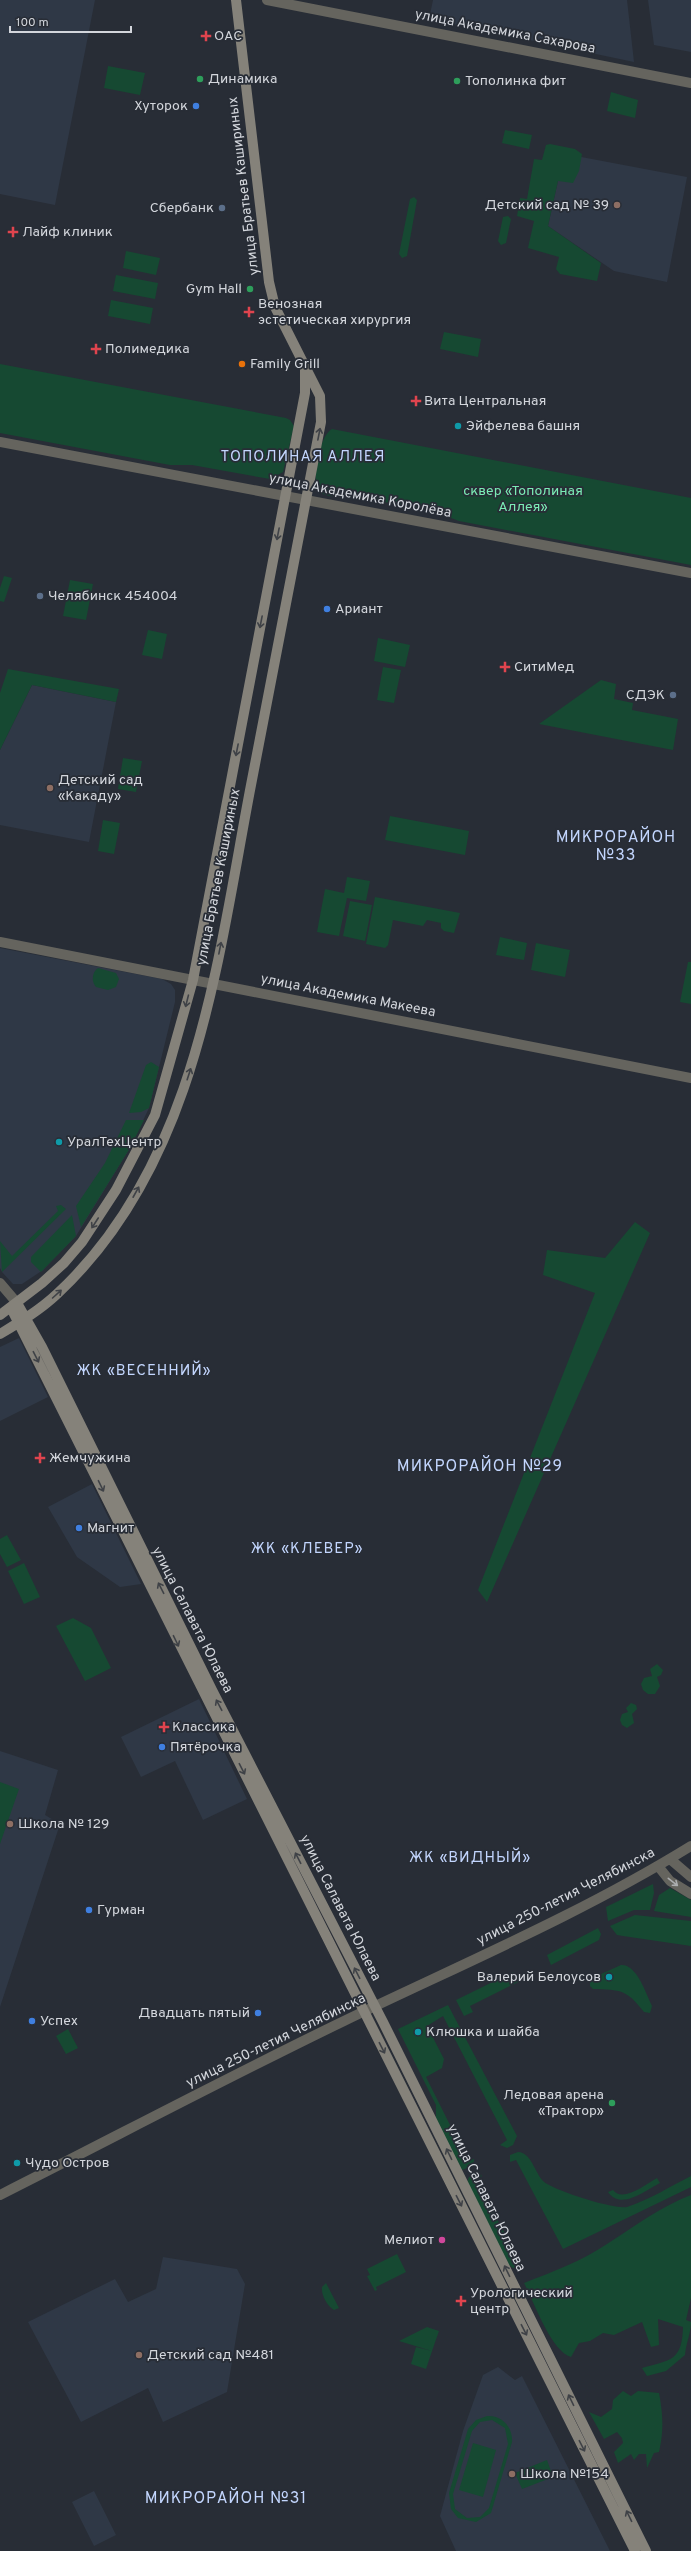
<svg xmlns="http://www.w3.org/2000/svg" width="691" height="2551" font-family="Overpass,sans-serif">
<rect width="100%" height="100%" fill="#282d36"/>
<path fill="#2f3846" d="M0,0H95L55,205L0,194Z
M433,0H627L634,62L429,19Z
M648,0H691V52L654,45Z
M576,156L687,177L667,282L614,271L548,226L558,181Z
M32,685L116,702L89,842L0,825V750Z
M0,948L162,979L171,984L175,990V1002L149,1108L130,1148L76,1236L43,1270L22,1284H13L2,1272L0,1268Z
M19,1338L48,1397L0,1421V1347Z
M92,1484L141,1584L120,1587L77,1557L48,1507Z
M199,1699L247,1799L203,1820L175,1761L141,1777L121,1737Z
M0,1751L58,1770L45,1815L60,1824L0,2007Z
M163,2257L237,2269L245,2284L227,2392L163,2422L148,2388L81,2422L28,2322L115,2279L128,2302L156,2289Z
M498,2367L515,2380L522,2376L610,2551H456L440,2516L463,2431L483,2375Z
M94,2491L116,2535L94,2546L72,2502Z"/>
<path fill="#164932" fill-rule="evenodd" d="M108,66L145,73L140,95L104,88Z
M611,92L638,100L635,118L607,111Z
M505,130L532,135L529,149L502,143Z
M550,144L575,149L582,154L579,171L573,183L558,181L548,226L601,263L597,281L560,274L556,269L559,257L528,248L534,221L517,216L520,198L527,199L534,159L542,160L546,145Z
M414,197L417,200L407,256L402,258L399,254L410,199Z
M508,216L511,219L506,243L501,245L498,241L503,217Z
M126,251L160,258L156,275L123,268Z
M116,275L158,283L155,299L113,291Z
M111,300L153,308L150,324L108,316Z
M444,332L481,339L478,357L440,349Z
M0,364L286,418L290,420L294,426L283,472L270,479L192,465H170L0,433Z
M332,429L691,498V565L459,521L433,511L346,495C334,497 327,497 317,491C313,476 319,436 332,429Z
M4,576L12,578L4,602L0,601V588Z
M70,580L93,584L86,620L63,616Z
M148,630L167,634L162,659L142,655Z
M378,638L410,645L405,667L374,661Z
M383,667L401,670L394,703L377,700Z
M8,669L119,689L116,702L32,685L0,750V693Z
M601,680L616,684L614,699L633,703L632,710L678,719L673,750L539,724Z
M123,758L142,761L136,792L118,789Z
M390,816L469,831L465,855L385,840Z
M103,820L120,823L114,854L98,851Z
M347,877L370,881L366,901L347,898L339,936L317,932L325,889L344,893Z
M375,897L460,913L454,933L444,931L441,928V923L427,920L423,926L393,920L388,945L385,948L366,944Z
M350,901L372,905L365,941L343,936Z
M500,937L527,943L524,960L496,955Z
M536,943L570,950L565,977L531,970Z
M688,962H691V1004L680,1002Z
M98,968L116,973L119,979L116,987L108,990L96,987C91,982 92,972 98,968Z
M151,1062L159,1067L149,1108L141,1112L129,1113L146,1065Z
M126,1120H144L130,1148L81,1227L76,1206L105,1163Z
M61,1205L66,1209L2,1272L0,1241L12,1256L58,1211L56,1206Z
M72,1215L76,1236L41,1272L31,1262V1257Z
M635,1222L650,1233L487,1602L478,1590L595,1293L543,1275L547,1250L605,1258Z
M7,1535L21,1560L7,1567L0,1554V1539Z
M24,1563L40,1597L24,1604L8,1571Z
M73,1618L91,1628L111,1668L85,1681L56,1626Z
M657,1664L663,1670L661,1675L657,1677L660,1686L655,1694H648L643,1690L641,1684L644,1678L652,1676L650,1669Z
M631,1703L636,1705L637,1709L632,1714L634,1723L627,1728L622,1725L620,1720L622,1714L628,1712L626,1708Z
M0,1782L19,1789L0,1844Z
M653,1884L654,1893L650,1910H634L608,1921L606,1907Z
M670,1888L691,1900V1917L654,1911L659,1895Z
M635,1915L691,1921V1946L623,1936L617,1935L610,1926Z
M598,1928L601,1934L599,1940L551,1965L547,1955Z
M621,1965C637,1964 646,1994 652,2006L650,2013L644,2012C626,1989 621,1990 593,1989L590,1986V1979Z
M513,1972L518,1982L470,2006L473,2012L464,2016L456,2000Z
M448,2005L517,2136L513,2145L507,2148L500,2145L507,2140L443,2016L427,2026L444,2059L442,2068L426,2077L468,2161L474,2159V2161L472,2166L462,2170L436,2123V2105L398,2029Z
M68,2029L78,2048L66,2054L56,2036Z
M518,2152C531,2152 535,2173 543,2181C552,2190 615,2210 627,2207C649,2200 671,2186 691,2176V2187L563,2249L516,2160L510,2162V2155Z
M479,2173L482,2176L476,2180L523,2267L513,2268L509,2265L467,2182L469,2177Z
M657,2178L660,2183C646,2190 621,2211 608,2192L613,2190C623,2203 646,2184 657,2178Z
M691,2195V2298L686,2320L691,2322C691,2332 686,2344 685,2355L666,2371L647,2376L642,2368C672,2360 682,2360 683,2327L658,2319L659,2345L651,2347L642,2322L614,2335L603,2333L590,2341L579,2343L571,2357C551,2351 534,2302 524,2283C552,2272 582,2261 607,2244C635,2226 660,2207 691,2195Z
M397,2254L406,2272L376,2287L377,2290L375,2291L367,2276L370,2275L367,2269Z
M326,2283L339,2308L334,2310C327,2306 321,2295 322,2287Z
M427,2327L439,2331L432,2351L399,2341Z
M416,2347L432,2351L426,2369L411,2364Z
M623,2391L631,2396L638,2391L659,2393C663,2414 664,2431 659,2452L654,2453L647,2468L646,2454H639L634,2460L631,2454L618,2463L614,2452L623,2443L622,2438L617,2432L604,2439L589,2412L601,2417L612,2409L613,2400Z
M487,2416C502,2415 513,2427 512,2442L491,2513L476,2522L458,2518L451,2509L449,2493L468,2429L476,2420ZM492,2420L505,2428L508,2444L489,2508L480,2517L467,2518L455,2509L453,2494L472,2431L480,2422Z
M473,2443L496,2450L483,2497L459,2490Z
M547,2460L553,2477L522,2489L515,2473Z"/>
<g fill="none" stroke-linecap="round" stroke-linejoin="round">
<path stroke="#65645e" stroke-width="10" d="M267,0L691,83"/>
<path stroke="#65645e" stroke-width="10" d="M0,442L691,573
M0,942L691,1078
M0,1283L17,1303
M670,1859L691,1877
M658,1866L670,1881L691,1894
M0,2195C115,2137 228,2077 344,2021C460,1965 581,1914 691,1846"/>
<path stroke="#85827a" stroke-width="10" d="M17,1303L42,1347L212,1690L383,2022L646,2551
M11,1308L635,2551
M0,1315L42,1283L64,1263L82,1242L116,1190L155,1115L193,980L305,393V370
M0,1334C20,1322 40,1310 57,1294C197,1164 217,962 251,785C275,664 298,543 321,422L320,396L275,307L269,282L236,0"/>
</g>
<defs><path id="oneway-shaft" d="M-6 0H5M1.5-3L5.5 0L1.5 3" fill="none" stroke-width="1.6" stroke-linecap="round" stroke-linejoin="round"/></defs>
<g stroke="#3f4247">
<use href="#oneway-shaft" transform="translate(319 434) rotate(-79)"/>
<use href="#oneway-shaft" transform="translate(278 534) rotate(101)"/>
<use href="#oneway-shaft" transform="translate(261 622) rotate(101)"/>
<use href="#oneway-shaft" transform="translate(237 750) rotate(101)"/>
<use href="#oneway-shaft" transform="translate(220 948) rotate(-79)"/>
<use href="#oneway-shaft" transform="translate(187 1001) rotate(104)"/>
<use href="#oneway-shaft" transform="translate(189 1074) rotate(-72)"/>
<use href="#oneway-shaft" transform="translate(136 1192) rotate(-61)"/>
<use href="#oneway-shaft" transform="translate(95 1223) rotate(123)"/>
<use href="#oneway-shaft" transform="translate(57 1294) rotate(-42)"/>
<use href="#oneway-shaft" transform="translate(36 1357) rotate(63)"/>
<use href="#oneway-shaft" transform="translate(101 1486) rotate(64)"/>
<use href="#oneway-shaft" transform="translate(161 1588) rotate(-117)"/>
<use href="#oneway-shaft" transform="translate(176 1641) rotate(64)"/>
<use href="#oneway-shaft" transform="translate(219 1705) rotate(-118)"/>
<use href="#oneway-shaft" transform="translate(242 1769) rotate(63)"/>
<use href="#oneway-shaft" transform="translate(298 1858) rotate(-117)"/>
<use href="#oneway-shaft" transform="translate(357 1973) rotate(-117)"/>
<use href="#oneway-shaft" transform="translate(382 2048) rotate(63)"/>
<use href="#oneway-shaft" transform="translate(449 2154) rotate(-116)"/>
<use href="#oneway-shaft" transform="translate(459 2201) rotate(63)"/>
<use href="#oneway-shaft" transform="translate(507 2271) rotate(-116)"/>
<use href="#oneway-shaft" transform="translate(524 2330) rotate(63)"/>
<use href="#oneway-shaft" transform="translate(571 2400) rotate(-116)"/>
<use href="#oneway-shaft" transform="translate(582 2446) rotate(63)"/>
<use href="#oneway-shaft" transform="translate(629 2516) rotate(-116)"/>
</g>
<use stroke="#acaeb0" href="#oneway-shaft" transform="translate(673 1882) rotate(38)"/>
<g fill="#e0444e" stroke="#282d36" stroke-width="1.5">
<path d="M204 30h4v4h4v4h-4v4h-4v-4h-4v-4h4z"/>
<path d="M11 226h4v4h4v4h-4v4h-4v-4h-4v-4h4z"/>
<path d="M247 306h4v4h4v4h-4v4h-4v-4h-4v-4h4z"/>
<path d="M94 343h4v4h4v4h-4v4h-4v-4h-4v-4h4z"/>
<path d="M414 395h4v4h4v4h-4v4h-4v-4h-4v-4h4z"/>
<path d="M503 661h4v4h4v4h-4v4h-4v-4h-4v-4h4z"/>
<path d="M38 1452h4v4h4v4h-4v4h-4v-4h-4v-4h4z"/>
<path d="M162 1721h4v4h4v4h-4v4h-4v-4h-4v-4h4z"/>
<path d="M459 2295h4v4h4v4h-4v4h-4v-4h-4v-4h4z"/>
</g>
<g fill="#2e9e5b" stroke="#282d36" stroke-width="1.5">
<circle cx="200" cy="79" r="4"/>
<circle cx="457" cy="81" r="4"/>
<circle cx="250" cy="289" r="4"/>
<circle cx="612" cy="2103" r="4"/>
</g>
<g fill="#3f7fe0" stroke="#282d36" stroke-width="1.5">
<circle cx="196" cy="106" r="4"/>
<circle cx="327" cy="609" r="4"/>
<circle cx="79" cy="1528" r="4"/>
<circle cx="162" cy="1747" r="4"/>
<circle cx="89" cy="1910" r="4"/>
<circle cx="258" cy="2013" r="4"/>
<circle cx="32" cy="2021" r="4"/>
</g>
<g fill="#8d6e63" stroke="#282d36" stroke-width="1.5">
<circle cx="617" cy="205" r="4"/>
<circle cx="50" cy="788" r="4"/>
<circle cx="10" cy="1824" r="4"/>
<circle cx="139" cy="2355" r="4"/>
<circle cx="512" cy="2474" r="4"/>
</g>
<g fill="#5c6f8a" stroke="#282d36" stroke-width="1.5">
<circle cx="222" cy="208" r="4"/>
<circle cx="40" cy="596" r="4"/>
<circle cx="673" cy="695" r="4"/>
</g>
<circle fill="#e8710a" stroke="#282d36" stroke-width="1.5" cx="242" cy="364" r="4"/>
<g fill="#0f9aa8" stroke="#282d36" stroke-width="1.5">
<circle cx="458" cy="426" r="4"/>
<circle cx="59" cy="1142" r="4"/>
<circle cx="609" cy="1977" r="4"/>
<circle cx="418" cy="2032" r="4"/>
<circle cx="17" cy="2163" r="4"/>
</g>
<circle fill="#d1479c" stroke="#282d36" stroke-width="1.5" cx="442" cy="2240" r="4"/>
<g text-anchor="middle" dominant-baseline="central" stroke-width="3.5" stroke-linejoin="round" paint-order="stroke">
<g font-size="14" fill="#d3d6dc" stroke="#282d36">
<text transform="translate(505 32) rotate(11)">улица Академика Сахарова</text>
<text transform="translate(244 186) rotate(-97)">улица Братьев Кашириных</text>
<text transform="translate(360 496) rotate(11)">улица Академика Королёва</text>
<text transform="translate(219 877) rotate(-79)">улица Братьев Кашириных</text>
<text transform="translate(348 996) rotate(11)">улица Академика Макеева</text>
<text transform="translate(192 1620) rotate(63)">улица Салавата Юлаева</text>
<text transform="translate(566 1897) rotate(-27)">улица 250-летия Челябинска</text>
<text transform="translate(340 1908) rotate(63)">улица Салавата Юлаева</text>
<text transform="translate(276 2041) rotate(-26)">улица 250-летия Челябинска</text>
<text transform="translate(486 2198) rotate(64)">улица Салавата Юлаева</text>
</g>
<g font-size="14" fill="#d3d6dc" stroke="#282d36" text-anchor="start">
<text x="214" y="36">ОАС</text>
<text x="208" y="79">Динамика</text>
<text x="465" y="81">Тополинка фит</text>
<text x="188" y="106" text-anchor="end">Хуторок</text>
<text x="609" y="205" text-anchor="end">Детский сад № 39</text>
<text x="214" y="208" text-anchor="end">Сбербанк</text>
<text x="22" y="232">Лайф клиник</text>
<text x="242" y="289" text-anchor="end">Gym Hall</text>
<text x="258" y="304">Венозная<tspan x="258" dy="16">эстетическая хирургия</tspan></text>
<text x="105" y="349">Полимедика</text>
<text x="250" y="364">Family Grill</text>
<text x="424" y="401">Вита Центральная</text>
<text x="466" y="426">Эйфелева башня</text>
<text x="48" y="596">Челябинск 454004</text>
<text x="335" y="609">Ариант</text>
<text x="514" y="667">СитиМед</text>
<text x="665" y="695" text-anchor="end">СДЭК</text>
<text x="58" y="780">Детский сад<tspan x="58" dy="16">«Какаду»</tspan></text>
<text x="67" y="1142">УралТехЦентр</text>
<text x="49" y="1458">Жемчужина</text>
<text x="87" y="1528">Магнит</text>
<text x="172" y="1727">Классика</text>
<text x="170" y="1747">Пятёрочка</text>
<text x="18" y="1824">Школа № 129</text>
<text x="97" y="1910">Гурман</text>
<text x="601" y="1977" text-anchor="end">Валерий Белоусов</text>
<text x="250" y="2013" text-anchor="end">Двадцать пятый</text>
<text x="40" y="2021">Успех</text>
<text x="426" y="2032">Клюшка и шайба</text>
<text x="604" y="2095" text-anchor="end">Ледовая арена<tspan x="604" dy="16">«Трактор»</tspan></text>
<text x="25" y="2163">Чудо Остров</text>
<text x="434" y="2240" text-anchor="end">Мелиот</text>
<text x="470" y="2293">Урологический<tspan x="470" dy="16">центр</tspan></text>
<text x="147" y="2355">Детский сад №481</text>
<text x="520" y="2474">Школа №154</text>
</g>
<g font-size="14" fill="#7aecb5" stroke="#282d36">
<text x="523" y="491">сквер «Тополиная<tspan x="523" dy="16">Аллея»</tspan></text>
</g>
<g font-size="15" letter-spacing="1" fill="#c3d6fe" stroke="#282d36">
<text x="303" y="457">ТОПОЛИНАЯ АЛЛЕЯ</text>
<text x="144" y="1371">ЖК «ВЕСЕННИЙ»</text>
<text x="307" y="1549">ЖК «КЛЕВЕР»</text>
<text x="470" y="1858">ЖК «ВИДНЫЙ»</text>
</g>
<g font-size="16" letter-spacing="1" fill="#c3d6fe" stroke="#282d36">
<text x="616" y="838">МИКРОРАЙОН<tspan x="616" dy="18">№33</tspan></text>
<text x="480" y="1467">МИКРОРАЙОН №29</text>
<text x="226" y="2499">МИКРОРАЙОН №31</text>
</g>
</g>
<path d="M10 26v6h121v-6" fill="none" stroke="#d3d6dc" stroke-width="2"/>
<text x="16" y="26" font-size="12" fill="#d3d6dc" stroke="#282d36" stroke-width="3" paint-order="stroke">100 m</text>
</svg>
